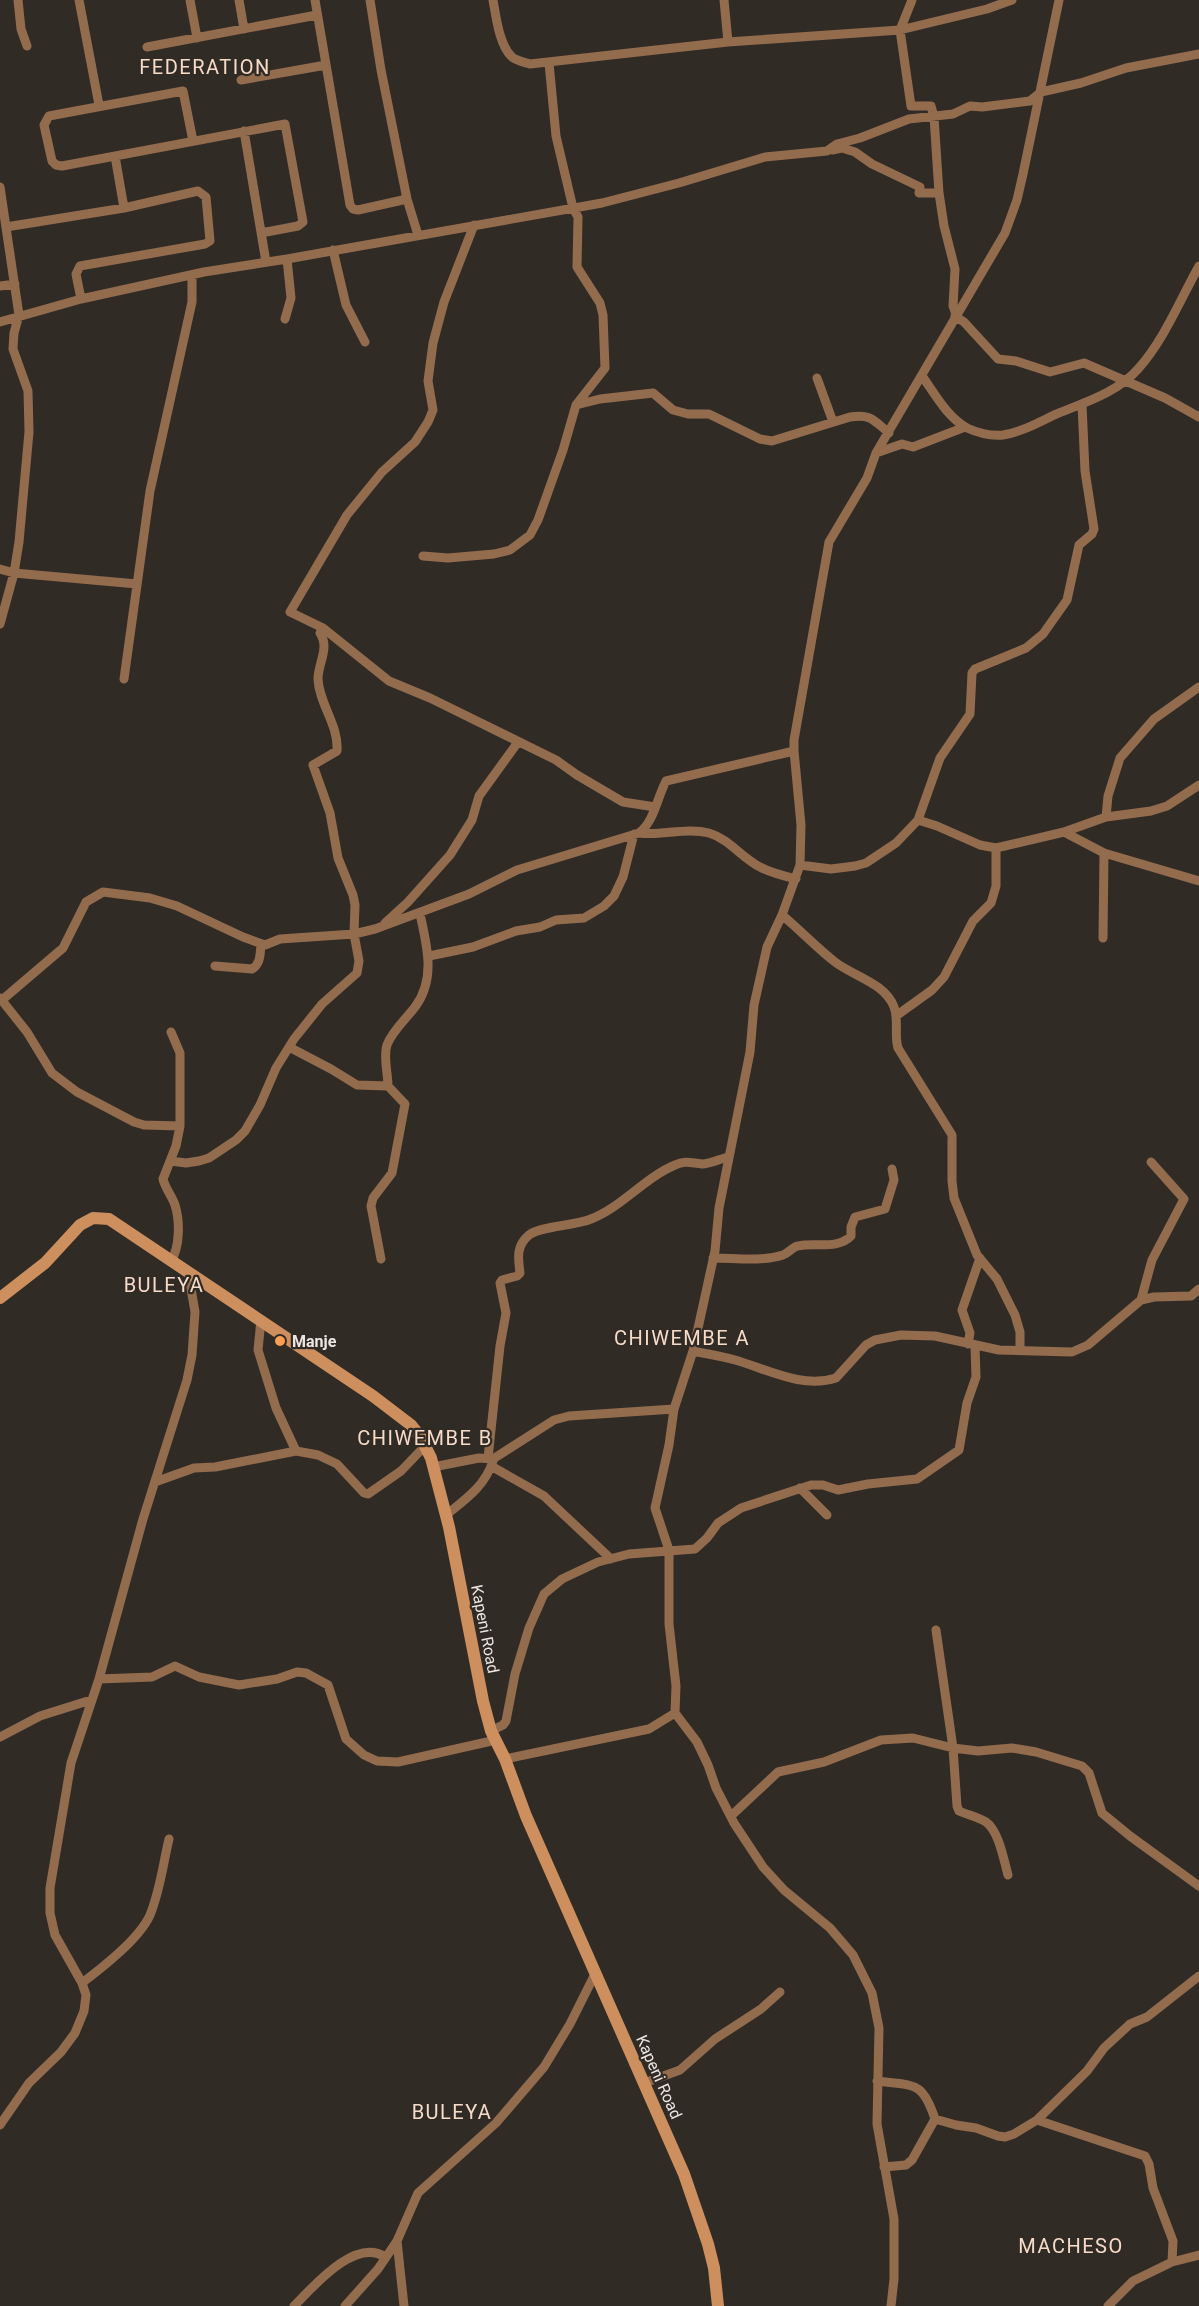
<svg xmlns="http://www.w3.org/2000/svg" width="1199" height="2306" font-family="Roboto,sans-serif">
<rect width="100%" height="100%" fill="#312b26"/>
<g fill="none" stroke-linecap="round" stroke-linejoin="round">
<path stroke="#936c4e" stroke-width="9" d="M18,0L21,29L27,46
M79,0L99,105
M190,0L197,38
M239,0L244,29
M315,0L350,205L353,209L358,210L407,199
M370,0L381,70L407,199L418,235
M493,0C496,16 499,45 512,57C517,61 524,62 530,64L728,42L900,30L987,9L1012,0
M724,0L728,42
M912,0L900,30L911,106H931L934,117L939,193L944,226L955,269L953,306L957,317L955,316L964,322L998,359L1016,361L1050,372L1084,363L1165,398L1199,417
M147,47L317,15
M241,80L326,65
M244,131L266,262
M193,141L183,91L49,116L44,125L52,161L56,165L62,166L285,124L303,222L298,226L261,233
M832,150L842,148L855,152L872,164L920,187L919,193H939
M115,156L124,208
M0,187L19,315L14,333L13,349L28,391L29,432L19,542L14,573L0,624
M474,225L444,302L433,343L428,381L433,410L428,422L415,442L382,472L347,515L290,612L323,628L389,681L430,698L556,760L577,775L623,802L655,807
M6,227L124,208L198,191L206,197L210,241L205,244L80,266L76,274L81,299
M333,250L346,305L365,342
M0,286L15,284
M285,319L291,298L287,259
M0,322L81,299L204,272L287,259L602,203L679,183L765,157L827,151L837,144L860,138L909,119L953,114L970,106L982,107L1030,101L1041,92L1081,83L1126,68L1199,54
M922,376C935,394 947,417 967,428C978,433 991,436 1003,435C1021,432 1038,423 1054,415C1083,403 1117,393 1138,369C1164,340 1180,300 1199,266
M817,378L833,422
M576,405L600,399L653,393L673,410L688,414H709L760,439L772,441L850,417C872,414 873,420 889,433
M876,453L902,444L913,447L965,427
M423,556L448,558L494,554L510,550L530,535L538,520L563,450L576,405L605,368L603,315L600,303L577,267L578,217L573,208L556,136L549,63
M0,569L14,573L137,584
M124,679L150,491L192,302V275
M1106,817L1108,796L1120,758L1154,719L1199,687
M918,820L937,826L980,845L996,848L1064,832L1106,817L1151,811L1167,806L1199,785
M1064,832L1104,853L1199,881
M639,833C654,822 657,798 666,781L794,751
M800,865L831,869L855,866L866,863L896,843L918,820L940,758L970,714L972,673L975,669L1026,648L1043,634L1067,600L1079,545L1092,534L1094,529L1085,471L1082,405
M782,915C800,930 817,948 835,962C853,976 885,983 894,1007C899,1020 894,1035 898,1048L952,1135V1181L954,1198L977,1255L997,1279L1015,1315L1020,1332V1349
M385,923L408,902L450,855L472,820L479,796L518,742
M1103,938L1104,853
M429,956L473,947L516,931L540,927L556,920L584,918L604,906L614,896L623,877L634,834
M215,966L252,969C261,964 260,953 261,945
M0,998L27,1032L52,1073L77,1092L134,1122L144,1125L180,1126
M2,1000L63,948L86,902L103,892L150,898L177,906L243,937L265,945L280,939L354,934L375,929L469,894L517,870L639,833C661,836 687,827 709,833C729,839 742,858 760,867C771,873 784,876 796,879
M896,1016L932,990L944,977L973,921L991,903L996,886V848
M171,1032L180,1053V1126L176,1146L163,1179C165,1188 172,1196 175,1205C180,1221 180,1247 171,1261
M289,1047L331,1069L357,1085L388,1086L405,1104L392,1173L373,1198L371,1206L381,1259
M388,1086C388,1074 383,1056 387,1045C392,1031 406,1019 415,1007C436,979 427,946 420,914
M171,1161L186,1163L199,1161L209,1158L236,1140L245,1131L260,1105L276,1068L294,1039L322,1004L357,973L359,961L354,934L355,905L353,895L338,858L330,813L313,765L337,751C339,725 319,704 318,679C318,663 330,648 320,633L323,628
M713,1258C735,1258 761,1262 783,1255C789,1253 792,1247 798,1246C814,1242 838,1250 851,1236V1227L855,1217L885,1209L894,1180L892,1169
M1141,1300L1152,1260L1184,1199L1151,1162
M261,1320L258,1350L276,1408L296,1451
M968,1344L970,1333L962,1310L980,1258
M693,1351C707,1354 721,1356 735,1360C767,1369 802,1389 836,1378L866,1345L875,1340L901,1335L935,1336L999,1350L1072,1352L1088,1345L1141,1300L1154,1297L1191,1296L1199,1289
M488,1458L500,1346L506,1313L500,1283L502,1280L517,1276L520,1273C518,1257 516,1246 529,1235C540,1226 574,1226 591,1219C622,1207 644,1178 675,1165C685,1160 691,1163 702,1164C710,1164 720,1159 728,1157
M491,1466L544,1496L611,1559
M433,1467L479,1458L493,1459L554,1420L569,1416L674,1409
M155,1482L194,1468L215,1467L296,1451L318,1455L337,1464L364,1493L368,1494L401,1471L425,1446
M800,1488L827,1515
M446,1515C466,1499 485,1486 493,1461
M936,1630L953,1748L957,1806L959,1811C968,1815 978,1817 986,1822C999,1831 1004,1861 1008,1875
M99,1679L152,1677L175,1666L199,1677L239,1685L277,1679L297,1672L306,1673L328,1685L346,1739L364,1755L377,1761L398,1762L496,1740
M675,1713L697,1742L708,1765L716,1788L734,1823L763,1867L784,1890L830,1928L853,1955L872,1993L879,2028L877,2124L894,2219V2279L891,2306
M491,1731L503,1725L506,1721L515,1674L529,1628L544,1594L562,1579L598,1562L629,1554L695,1549L707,1538L718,1523L741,1508L811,1485H823L838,1490L868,1484L917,1479L959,1450L967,1403L976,1377L975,1346
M0,1737L40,1716L91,1700
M505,1759L649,1729L675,1713L676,1686L669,1624V1550L655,1508L669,1445L674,1409L693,1351L715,1251L719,1208L750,1052L754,1005L767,947L782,915L800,865L801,825L794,751V740L829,542L867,478L876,453L1005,233L1017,200L1023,174L1059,0
M731,1816L778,1772L824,1762L881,1740L913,1738L953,1748L978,1751L1012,1748L1036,1752L1082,1766L1089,1773L1102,1813L1130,1836L1199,1886
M82,1983C103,1967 139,1939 150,1915C160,1891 163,1864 169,1839
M877,2081C914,2086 922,2080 935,2119L912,2160L906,2165L884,2167
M644,2083L680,2070L715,2039L761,2009L780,1992
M935,2119L956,2125L976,2128L998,2136L1005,2137L1014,2134L1037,2120L1087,2071L1104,2048L1130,2024L1147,2017L1199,1976
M1037,2120L1145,2156L1149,2164L1153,2188L1173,2241L1172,2262
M0,2125L29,2083L61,2052L75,2033L84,2011L86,1995L82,1983L55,1935L50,1913V1888L71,1763L99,1679L143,1519L187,1380L192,1355L195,1312L188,1271
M397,2241L404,2306
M294,2306C313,2287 355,2237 385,2257
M345,2306L378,2269L397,2241L418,2193L496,2123L544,2067L570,2024L595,1974
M1108,2306L1133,2281L1172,2262L1199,2255"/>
<path stroke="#ce8f5f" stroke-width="12" d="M0,1298L45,1263L80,1225L93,1218L109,1219L373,1396L411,1425L420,1436L431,1458L449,1527L483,1701L491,1731L505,1759L526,1816L684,2174L708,2244L714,2268L718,2306"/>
</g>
<circle fill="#fb9e51" stroke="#312b26" stroke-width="2" cx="280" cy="1341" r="6"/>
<g text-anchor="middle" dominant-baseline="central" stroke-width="4.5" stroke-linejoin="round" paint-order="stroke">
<g font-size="16" font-weight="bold" fill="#ebe6e3" stroke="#312b26" text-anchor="start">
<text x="292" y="1341">Manje</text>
</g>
<g font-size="16" fill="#ebe6e3" stroke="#312b26">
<text transform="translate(485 1629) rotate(79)">Kapeni Road</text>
<text transform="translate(659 2077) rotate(66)">Kapeni Road</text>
</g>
<g font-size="20" letter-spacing="1.5" fill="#f6dbc8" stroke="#312b26">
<text x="205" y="67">FEDERATION</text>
<text x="164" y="1285">BULEYA</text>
<text x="682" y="1338">CHIWEMBE A</text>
<text x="425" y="1438">CHIWEMBE B</text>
<text x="452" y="2112">BULEYA</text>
<text x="1071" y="2246">MACHESO</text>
</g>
</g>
</svg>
